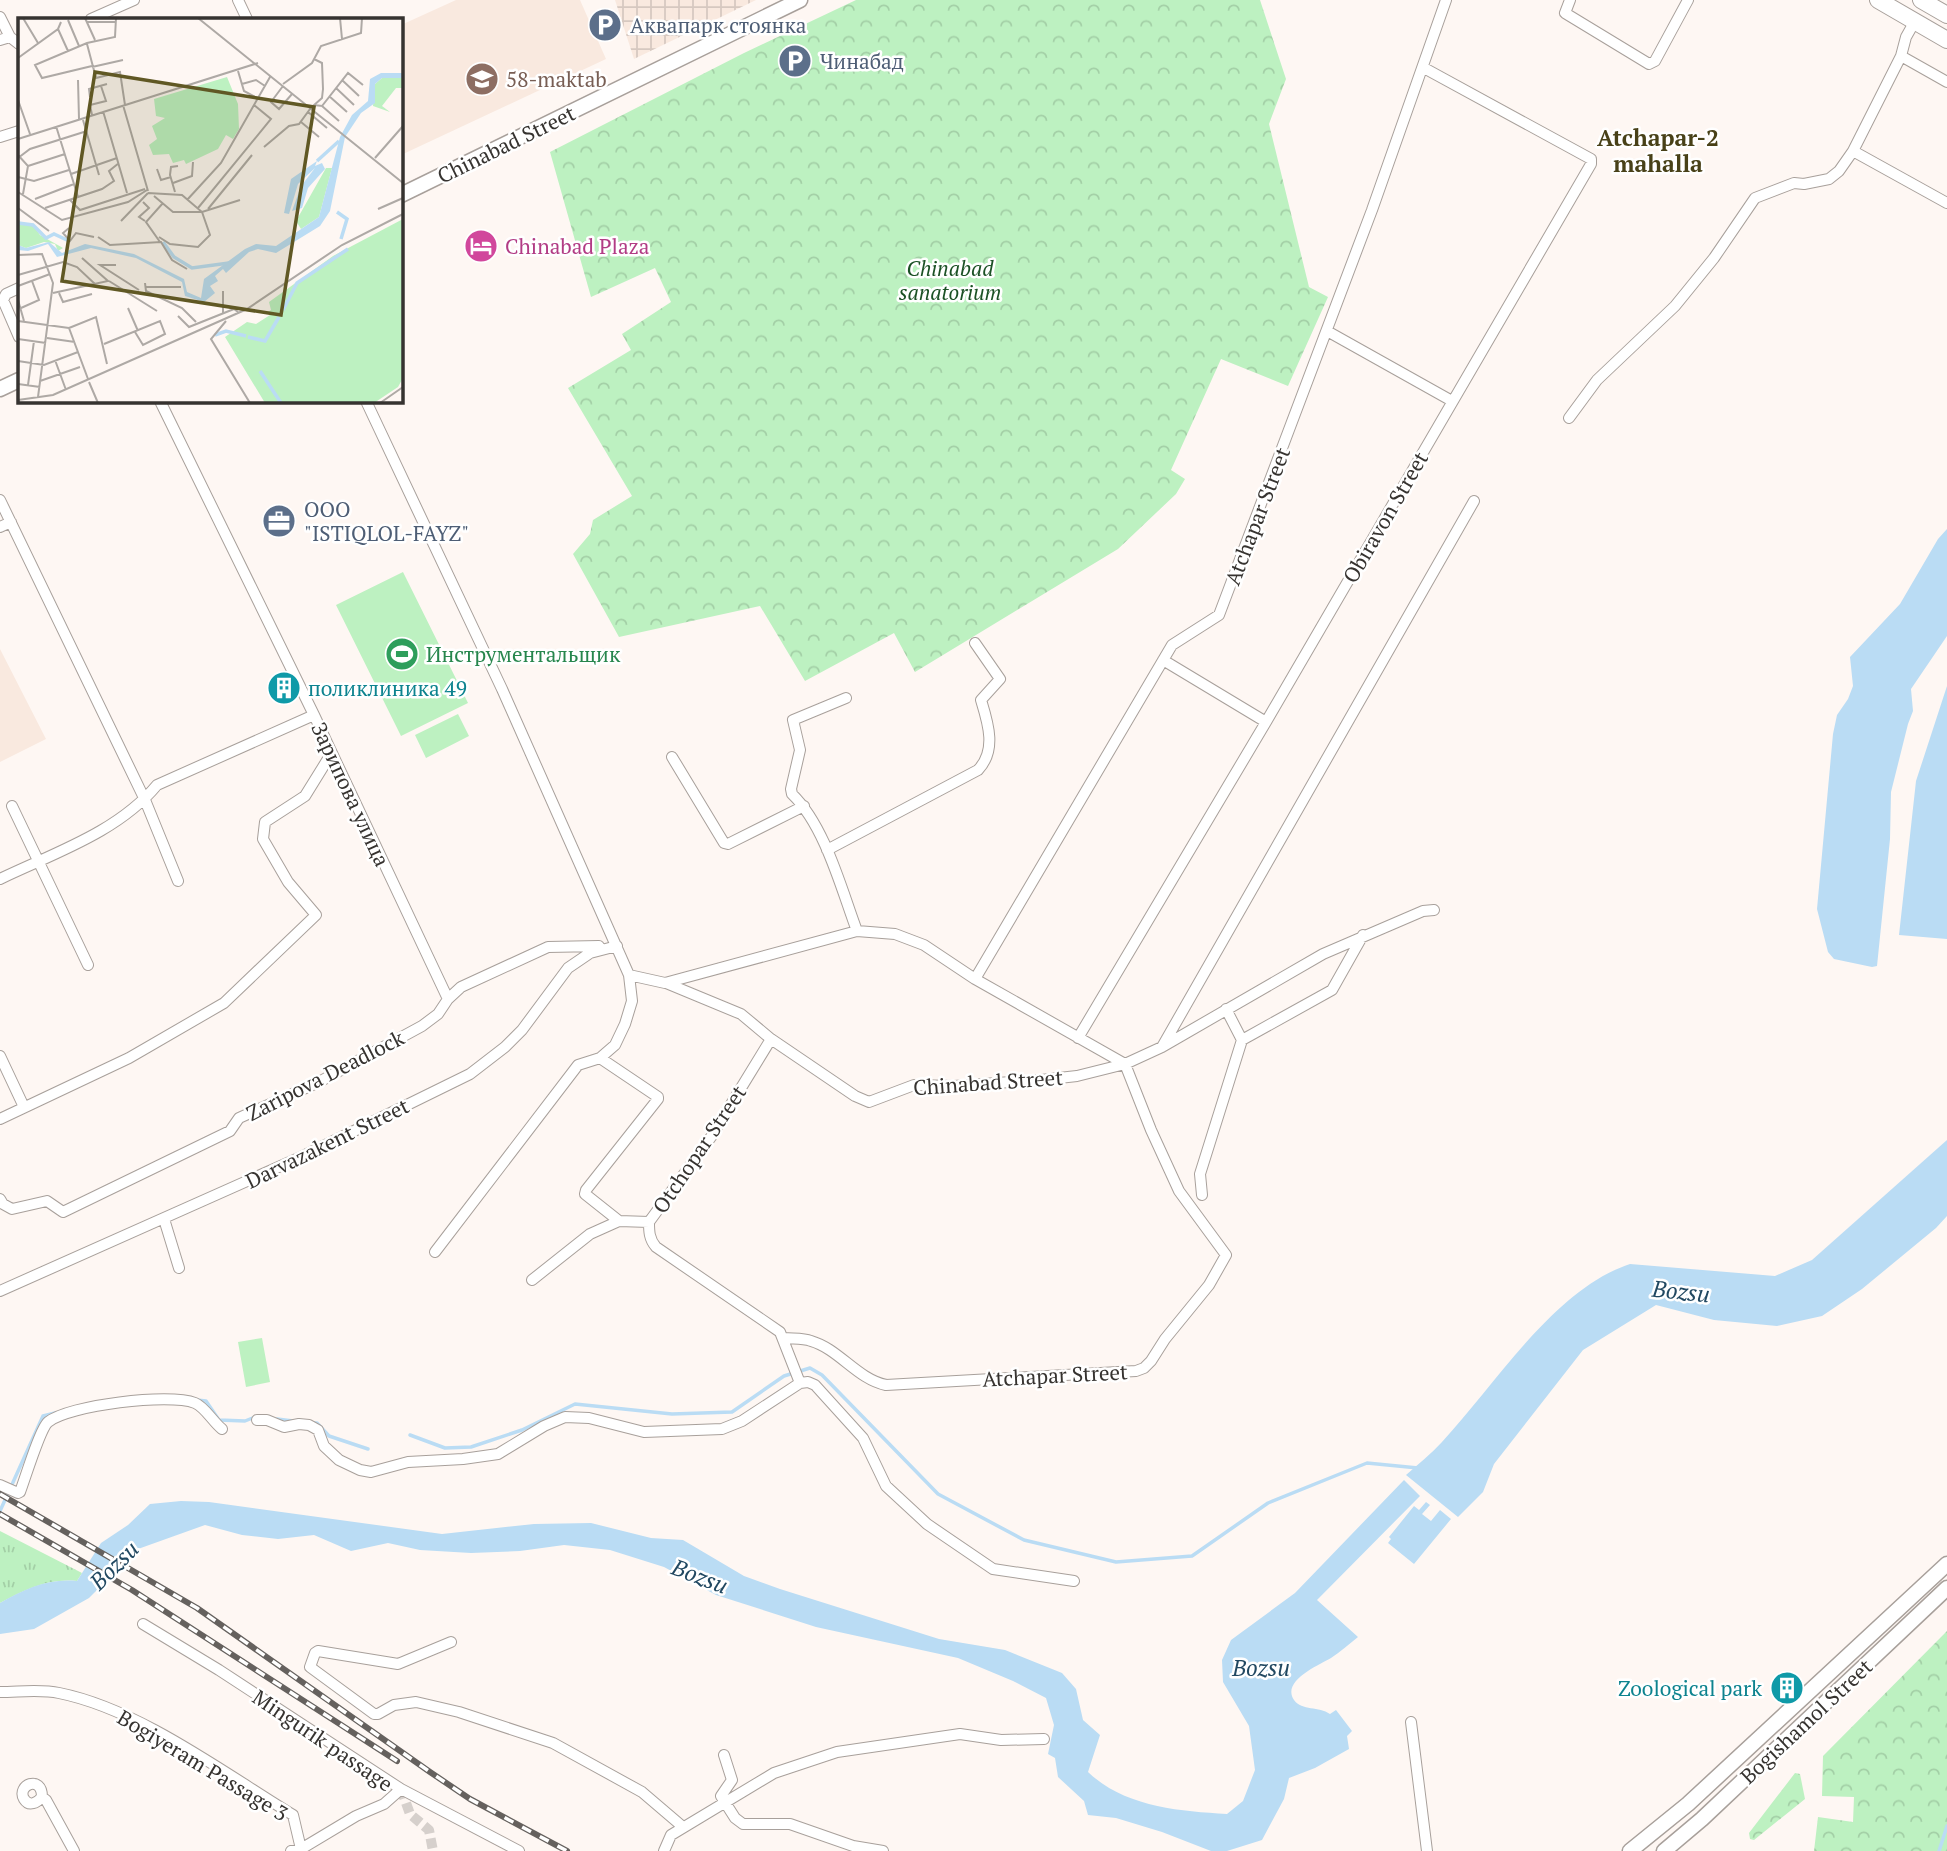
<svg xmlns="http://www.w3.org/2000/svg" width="1947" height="1851" font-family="'PT Serif',serif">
<defs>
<pattern id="industrial-grid" width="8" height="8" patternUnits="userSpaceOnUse" patternTransform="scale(1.75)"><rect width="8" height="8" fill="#f9e9df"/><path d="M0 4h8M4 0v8" fill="none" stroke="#d6c8c0"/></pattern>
<pattern id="grass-tufts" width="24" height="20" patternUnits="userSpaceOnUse" patternTransform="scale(1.75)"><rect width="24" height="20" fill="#bdf1c1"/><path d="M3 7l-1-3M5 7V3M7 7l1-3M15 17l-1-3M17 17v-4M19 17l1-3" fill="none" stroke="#a3cfa6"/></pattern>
<pattern id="forest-crowns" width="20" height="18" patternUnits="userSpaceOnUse" patternTransform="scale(1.75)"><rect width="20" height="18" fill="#bdf1c1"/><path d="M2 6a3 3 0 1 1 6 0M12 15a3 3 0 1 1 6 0" fill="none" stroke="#a3cfa6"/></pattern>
</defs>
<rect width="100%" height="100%" fill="#fef7f3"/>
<path fill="#f9e9df" d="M456,0H580L606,59L401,155V25Z
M0,649L46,739L0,762Z"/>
<path fill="url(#industrial-grid)" d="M615,0H756L634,59Z"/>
<path fill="url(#grass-tufts)" d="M0,1531L82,1573L77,1581C49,1578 24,1590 0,1603Z"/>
<path fill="url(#forest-crowns)" d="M856,0H1260L1286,79L1269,124L1309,287L1328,297L1288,386L1221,359L1171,470L1185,479L1176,494L1118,549L915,672L894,633L805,681L760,606L619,637L573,554L590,534L593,520L632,496L568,388L631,350L622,334L671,302L655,268L591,297L550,152L744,53Z
M1947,1631V1851H1814L1818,1817L1853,1822L1854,1797L1822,1796L1823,1756Z
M1795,1773L1800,1774L1805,1799L1754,1840L1750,1839L1749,1833Z"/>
<path fill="#bdf1c1" d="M403,572L468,703L401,736L336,605Z
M458,714L469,736L426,758L415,735Z
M262,1338L270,1382L246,1387L238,1342Z"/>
<path fill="#badcf4" d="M1947,529V636L1911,689L1913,711L1908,724L1891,792L1890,839L1877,966L1872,967L1834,959L1828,952L1817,909L1833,734L1837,715L1848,699L1853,686L1850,657L1900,604L1938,539Z
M1947,686V939L1899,935L1916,781Z
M1947,1140V1216L1936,1228L1862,1289L1822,1316L1777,1326L1714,1320L1656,1305L1583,1350L1494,1464L1483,1492L1458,1517L1406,1475C1418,1464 1431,1454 1442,1442C1496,1384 1554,1289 1630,1264L1775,1276L1812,1260Z
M1404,1480L1420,1496L1317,1600L1358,1637C1349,1644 1340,1652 1331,1658C1319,1665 1281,1681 1294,1700C1302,1711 1319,1706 1330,1714L1336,1710L1352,1731L1347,1736L1349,1749L1315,1768L1289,1778L1284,1799L1262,1840L1227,1851H1211L1162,1832L1116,1818L1088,1815L1084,1801L1058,1777L1055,1758L1048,1754L1054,1725L1046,1698L1013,1681L958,1658L816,1627L716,1595L664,1567L610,1550L564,1545L520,1551L471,1553L420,1550L388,1543L351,1551L314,1535L278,1539L242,1535L205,1525L138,1549L89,1598L34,1629L0,1634V1603C24,1589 49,1578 77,1581L101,1543L128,1525L150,1504L181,1501L209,1502L442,1534L534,1524L591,1523L651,1538L683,1540L744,1576L780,1589L939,1639L1005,1650L1062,1673L1076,1689L1083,1720L1100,1735L1088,1772C1125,1807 1178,1811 1227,1814L1243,1801L1255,1770L1249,1726L1223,1682L1222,1660L1231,1640L1295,1593Z
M1426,1502L1430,1505L1422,1514L1431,1521L1440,1510L1451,1519L1414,1564L1388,1543L1391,1539L1389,1537L1414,1506L1419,1510Z"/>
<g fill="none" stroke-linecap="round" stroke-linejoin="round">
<path stroke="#badcf4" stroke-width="3.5" d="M197,1400L206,1401L219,1420L245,1421L255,1417
M277,1419L293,1421
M312,1423H317L329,1436L368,1449
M410,1435L445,1448L471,1447L522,1430L575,1404L672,1414L732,1412L784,1376L810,1368L822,1375L938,1494L1024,1540L1116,1562L1192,1556L1268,1503L1367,1463L1418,1468
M0,1511L43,1416L55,1413
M1939,1851L1947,1826"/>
<path stroke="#d6d0cc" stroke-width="10" stroke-dasharray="10 5" stroke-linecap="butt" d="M401,1789L410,1814L429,1830L433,1851"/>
<defs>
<path id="minor" d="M238,0L247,19
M1570,0L1565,13L1649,64L1655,61L1688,0
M0,17L10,37L19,44
M91,19L134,0
M0,40L10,37
M1901,56L1947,82
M0,137L19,131
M1853,151L1947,203
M19,288L6,294L3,300L19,337
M1327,331L1452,401
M160,401L314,715L448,999
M366,401L502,689L629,975L632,1001L625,1024L615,1045L600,1058L578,1065L435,1252
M1569,418L1597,380L1675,306L1714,258L1755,198L1794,183L1804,184L1829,179L1839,171L1853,151L1901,56L1906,37L1915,21
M0,500L145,800L178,881
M0,527L11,522
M1163,660L1266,722
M846,698L793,720L800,750L791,789L792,794C825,826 841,888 857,931
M672,757L724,843L728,844L804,806
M12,806L88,965
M827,850L978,770C997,750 988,723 981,700L1000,679L975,643
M0,879C54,853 118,832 157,785L314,715
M629,975L665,983L857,931L895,934L924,945L975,979L1125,1064L1151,1130L1179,1191L1226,1255L1209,1285L1165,1339L1151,1361L1144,1368L1136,1371L886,1385C857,1379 839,1349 811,1341C803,1338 793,1339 784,1338
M975,979L1172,645L1219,615L1372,210L1446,0
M666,983L741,1014L771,1039L855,1096L869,1102L914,1085L954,1086L1041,1080L1077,1076L1125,1064L1162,1047L1323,954L1423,911L1434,910
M1078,1038L1266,722L1591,164V159L1424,68
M771,1039L711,1137L649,1222C649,1231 649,1239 656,1247L780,1332L800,1383
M1242,1040L1332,990L1363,935
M1162,1047L1474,501
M0,1056L24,1107
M600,1058L658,1097V1099L586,1190L585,1194L619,1221L649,1222
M0,1119L129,1058L224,1003L316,915L288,882L263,839L265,822L305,796L331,754
M1202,1195L1200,1174L1242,1040L1226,1009
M0,1199L3,1204L12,1209L47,1201L63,1212L230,1131L239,1118L319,1082L422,1026L438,1014L448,999L461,987L548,947L599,946
M164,1219L179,1268
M532,1280L590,1234L619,1221
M0,1291L301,1157L470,1074L505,1047L522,1030L568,968L590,953L617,946
M257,1420H267L284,1427L299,1424L309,1425L318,1430L324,1446L339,1460L360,1470L371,1472L408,1462L463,1459L498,1454L544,1426L565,1417L589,1418L644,1432L722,1429L742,1421L800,1383L808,1382L815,1385L863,1438L886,1486L927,1524L993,1569L1074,1581
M0,1485L18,1493L20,1492C25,1479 40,1429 48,1422C69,1405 169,1393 195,1403C205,1407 213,1422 222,1429
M143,1624L219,1670L401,1789L384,1804L356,1816L301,1849L291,1851
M451,1642L398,1664L318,1651L315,1653L310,1667L374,1714H378L394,1705L416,1702L459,1712L553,1743L642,1792L683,1827
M0,1692C19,1692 41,1689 59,1693C139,1709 224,1773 293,1815L301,1849
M1411,1722L1427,1851
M724,1755L732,1780L721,1796L735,1818L743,1824H790L853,1846L883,1851
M401,1789L519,1851
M42,1797C37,1803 29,1807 24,1799C16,1785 42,1774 42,1797L46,1800L74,1851
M664,1851L671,1835L774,1773L837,1752L960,1734L1001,1740L1044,1739"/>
<path id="secondary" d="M401,195L800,0
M0,389L19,380
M1630,1851L1688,1804L1947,1564
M1664,1851L1702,1819L1947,1588"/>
<path id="primary" d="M1878,0L1947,40
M1921,0L1947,15"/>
</defs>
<use href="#minor" stroke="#a8a09b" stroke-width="12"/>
<use href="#secondary" stroke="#a8a09b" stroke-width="17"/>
<use href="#primary" stroke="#a8a09b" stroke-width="18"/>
<use href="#minor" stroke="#fff" stroke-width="10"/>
<use href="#secondary" stroke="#fff" stroke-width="14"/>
<use href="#primary" stroke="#fff" stroke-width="16"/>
<defs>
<path id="rail" d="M0,1494L197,1608L430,1772L470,1799L567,1851
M0,1514L132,1590L397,1761"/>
</defs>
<use href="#rail" stroke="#65615e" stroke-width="6"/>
<use href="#rail" stroke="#fff" stroke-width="3.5" stroke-dasharray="10" stroke-linecap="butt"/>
</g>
<defs>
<symbol id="parking-disc" viewBox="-11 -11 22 22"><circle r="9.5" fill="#5c6f8a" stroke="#fff"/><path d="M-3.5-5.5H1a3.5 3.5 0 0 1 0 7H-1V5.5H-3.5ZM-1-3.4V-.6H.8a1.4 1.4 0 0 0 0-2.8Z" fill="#fff"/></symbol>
<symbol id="school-disc" viewBox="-11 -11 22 22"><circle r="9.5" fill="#8d6e63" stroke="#fff"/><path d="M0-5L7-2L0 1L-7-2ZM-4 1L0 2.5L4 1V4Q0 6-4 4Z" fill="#fff"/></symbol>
<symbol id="hotel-disc" viewBox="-11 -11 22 22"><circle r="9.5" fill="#d1479c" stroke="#fff"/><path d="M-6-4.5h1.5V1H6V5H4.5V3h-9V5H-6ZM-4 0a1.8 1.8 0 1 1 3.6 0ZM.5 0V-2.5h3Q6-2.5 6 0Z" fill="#fff"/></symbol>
<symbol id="office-disc" viewBox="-11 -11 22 22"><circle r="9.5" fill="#5c6f8a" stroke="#fff"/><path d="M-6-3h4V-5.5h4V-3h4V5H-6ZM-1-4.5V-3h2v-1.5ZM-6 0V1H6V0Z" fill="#fff"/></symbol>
<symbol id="stadium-disc" viewBox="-11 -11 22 22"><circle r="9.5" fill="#2e9e5b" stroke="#fff"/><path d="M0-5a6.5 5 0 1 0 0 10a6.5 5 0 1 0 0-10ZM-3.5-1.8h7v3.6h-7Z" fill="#fff"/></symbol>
<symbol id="building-disc" viewBox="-11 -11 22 22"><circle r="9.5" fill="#0f9aa8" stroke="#fff"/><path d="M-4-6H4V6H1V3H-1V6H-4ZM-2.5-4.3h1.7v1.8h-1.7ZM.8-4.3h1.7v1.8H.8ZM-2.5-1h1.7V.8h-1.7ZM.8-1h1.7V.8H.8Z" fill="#fff"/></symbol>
</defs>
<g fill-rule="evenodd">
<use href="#parking-disc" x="586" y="6" width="38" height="38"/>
<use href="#parking-disc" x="776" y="42" width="38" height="38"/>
<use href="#school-disc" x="463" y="60" width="38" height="38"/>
<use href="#hotel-disc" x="462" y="227" width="38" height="38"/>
<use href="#office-disc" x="260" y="502" width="38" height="38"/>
<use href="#stadium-disc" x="383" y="635" width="38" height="38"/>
<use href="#building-disc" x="265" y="669" width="38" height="38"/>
<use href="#building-disc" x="1768" y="1669" width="38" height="38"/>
</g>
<g text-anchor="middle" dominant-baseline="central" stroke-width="5" stroke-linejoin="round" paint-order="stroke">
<g font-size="21" fill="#4e5e75" stroke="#fff" text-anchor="start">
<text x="630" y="25">Аквапарк стоянка</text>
<text x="820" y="61">Чинабад</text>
<text x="304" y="509">ООО<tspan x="304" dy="24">"ISTIQLOL-FAYZ"</tspan></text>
</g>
<g font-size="21" fill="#785e54" stroke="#fff" text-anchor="start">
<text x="506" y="79">58-maktab</text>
</g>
<g font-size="21" fill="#363330" stroke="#fff">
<text transform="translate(506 144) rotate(-26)">Chinabad Street</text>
<text transform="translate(1257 516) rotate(-69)">Atchapar Street</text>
<text transform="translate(1385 517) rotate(-60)">Obiravon Street</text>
<text transform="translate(351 794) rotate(65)">Зарипова улица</text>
<text transform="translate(325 1075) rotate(-27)">Zaripova Deadlock</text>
<text transform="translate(988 1082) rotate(-4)">Chinabad Street</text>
<text transform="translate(327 1143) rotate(-26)">Darvazakent Street</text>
<text transform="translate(699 1149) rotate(-56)">Otchopar Street</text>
<text transform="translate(1055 1375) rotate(-3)">Atchapar Street</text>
<text transform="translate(1806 1721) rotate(-43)">Bogishamol Street</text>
<text transform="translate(323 1740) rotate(34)">Mingurik passage</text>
<text transform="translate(203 1765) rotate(31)">Bogiyeram Passage 3</text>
</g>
<g font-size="21" fill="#b23c85" stroke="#fff" text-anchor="start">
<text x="505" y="246">Chinabad Plaza</text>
</g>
<g font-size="21" font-style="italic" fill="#1b5125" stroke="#fff">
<text x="950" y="268">Chinabad<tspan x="950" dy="24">sanatorium</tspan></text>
</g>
<g font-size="21" fill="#27864d" stroke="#fff" text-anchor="start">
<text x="426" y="654">Инструментальщик</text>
</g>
<g font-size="21" fill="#0d838f" stroke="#fff" text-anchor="start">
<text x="308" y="688">поликлиника 49</text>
<text x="1762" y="1688" text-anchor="end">Zoological park</text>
</g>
<g font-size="23" font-weight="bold" fill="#484118" stroke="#fff">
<text x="1658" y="137">Atchapar-2<tspan x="1658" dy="26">mahalla</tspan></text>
</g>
<g font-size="23" font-style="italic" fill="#214861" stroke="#fff">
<text transform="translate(1681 1291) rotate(6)">Bozsu</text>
<text transform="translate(114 1565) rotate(-45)">Bozsu</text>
<text transform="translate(700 1576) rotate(21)">Bozsu</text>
<text x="1261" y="1667">Bozsu</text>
</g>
</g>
<g transform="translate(18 18)">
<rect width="385" height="385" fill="#fef7f3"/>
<path d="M364,60H385V70H378L364,88L372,94L355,88L357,66Z" fill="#bdf1c1"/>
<path d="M209,59L220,86L221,111L215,121L208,117L200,131L168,146L166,142L155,145L151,136L135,137L131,127L139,121L134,108L147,100L138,98L136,81ZM308,150H314L301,199L283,211L278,203ZM0,200L4,207H15L22,217L45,230L40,233L37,226L26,224L8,230L0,227ZM385,201V360L380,369L356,385H247L207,319L229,304L238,306L252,297L248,295L253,292L251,284L315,238Z" fill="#bdf1c1"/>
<path d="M363,55H385V60H364L357,66V85L343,95L327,119L312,193L302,208L258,235L240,231L231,234L208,255L205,251L197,258L200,263L192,268L197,275L186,284L167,278L164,264L118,240L73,230L39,239L30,226L10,233L0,232V227L8,230L31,224L44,235L67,226L116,236L166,261L169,274L183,280L186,261L227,231L238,226L258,228L301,199L322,119L334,97L350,83L352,61ZM299,143L297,148L304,145L307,151L290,170L284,190L274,193L283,168L297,150L280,166L271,196L266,195L273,161Z" fill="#badcf4"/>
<path fill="none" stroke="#badcf4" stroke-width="3.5" d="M299,143L321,123M319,194L329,201L323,221M0,205L15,207L28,220L36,216L51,223M145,224L156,239L174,250L211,245M265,292L279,265L330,231M197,317L208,313L228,318M230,319L247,323L261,299M242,353L263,385"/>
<path fill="none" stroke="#aea9a5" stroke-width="2" d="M5,0L20,25M67,0L77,22M180,0L385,165M322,0L324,21M50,2L61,28M68,4H98M40,11L50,33M69,26L78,60L102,54L107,87M0,40L40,11L43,4M74,48L24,60L17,47L69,25L97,19L98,0M74,49L105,42M220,53L226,73L239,80M60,62L61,101M324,62L341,78M224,66L238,62L247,68M265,66L294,45L303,28L343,15L344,0M265,68L253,84L261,91L274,76M318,70L336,87M311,78L329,94M72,79L71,71L89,66M0,82L12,116M105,87L130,173M296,87L304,88L330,55L345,67M295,88L304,80L305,71L304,45L296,41M304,88L321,103M85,93L109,175M290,94L309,110M74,97L72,87L88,83L83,68M65,102L81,157M283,104L301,119M38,108L60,179M0,121L240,45M246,129L271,108L281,106L292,91M0,137L10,148L5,176M0,140L12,131L69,113M357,140L385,108M10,148L47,136M139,151L143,162L153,159M53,156L99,140M0,159L16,163L51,152M155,165L174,158L175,144M0,174L44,202L110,184L129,172M157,174L152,157L153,149L160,148M130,175L164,177L184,194L192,217L180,229L152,226L141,219M136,178L155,194H184L222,182M17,181L56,166M52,182L62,192L127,171M169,182L203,145L252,59M125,184L131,190L121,199L127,203M0,190L31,213M27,190L84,171L96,163L91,153L101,145M180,190L253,101L236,87M190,191L234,137M360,191L385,180M103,203L130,175M51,210L45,215L52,223L58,215L76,219M80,219L92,227L143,224L154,242L169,251M142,224L128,204L145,185M0,237L24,236L35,265L20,379M98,247H82L121,272M0,257L45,244L59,249L78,267M91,263L139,293M127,265L128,273L164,290L178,304M0,268L32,256M127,269H163M35,275L90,263L64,240M41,275L45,284L74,276M0,282L6,303M3,290L21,282L14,263M110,290L120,313M205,297V273M160,298L171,309L216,291L220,294M0,303L51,310M208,303L193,321L232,385M51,310L78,299L89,346M51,310L70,361M29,320L57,324M0,321L28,325M86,326L142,303L147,316L125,327L117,314M37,342L48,372M0,343L26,347L60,334M22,363L62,349M71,364L80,385M0,366L22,369M10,367L16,323M0,382L35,377L229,291L324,227L385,196M362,385L385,369"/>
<path fill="#605824" fill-opacity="0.15" stroke="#605824" stroke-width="3.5" d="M77,54L296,89L263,297L44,263Z"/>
<rect width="385" height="385" fill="none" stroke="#363330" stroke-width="3.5"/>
</g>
</svg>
